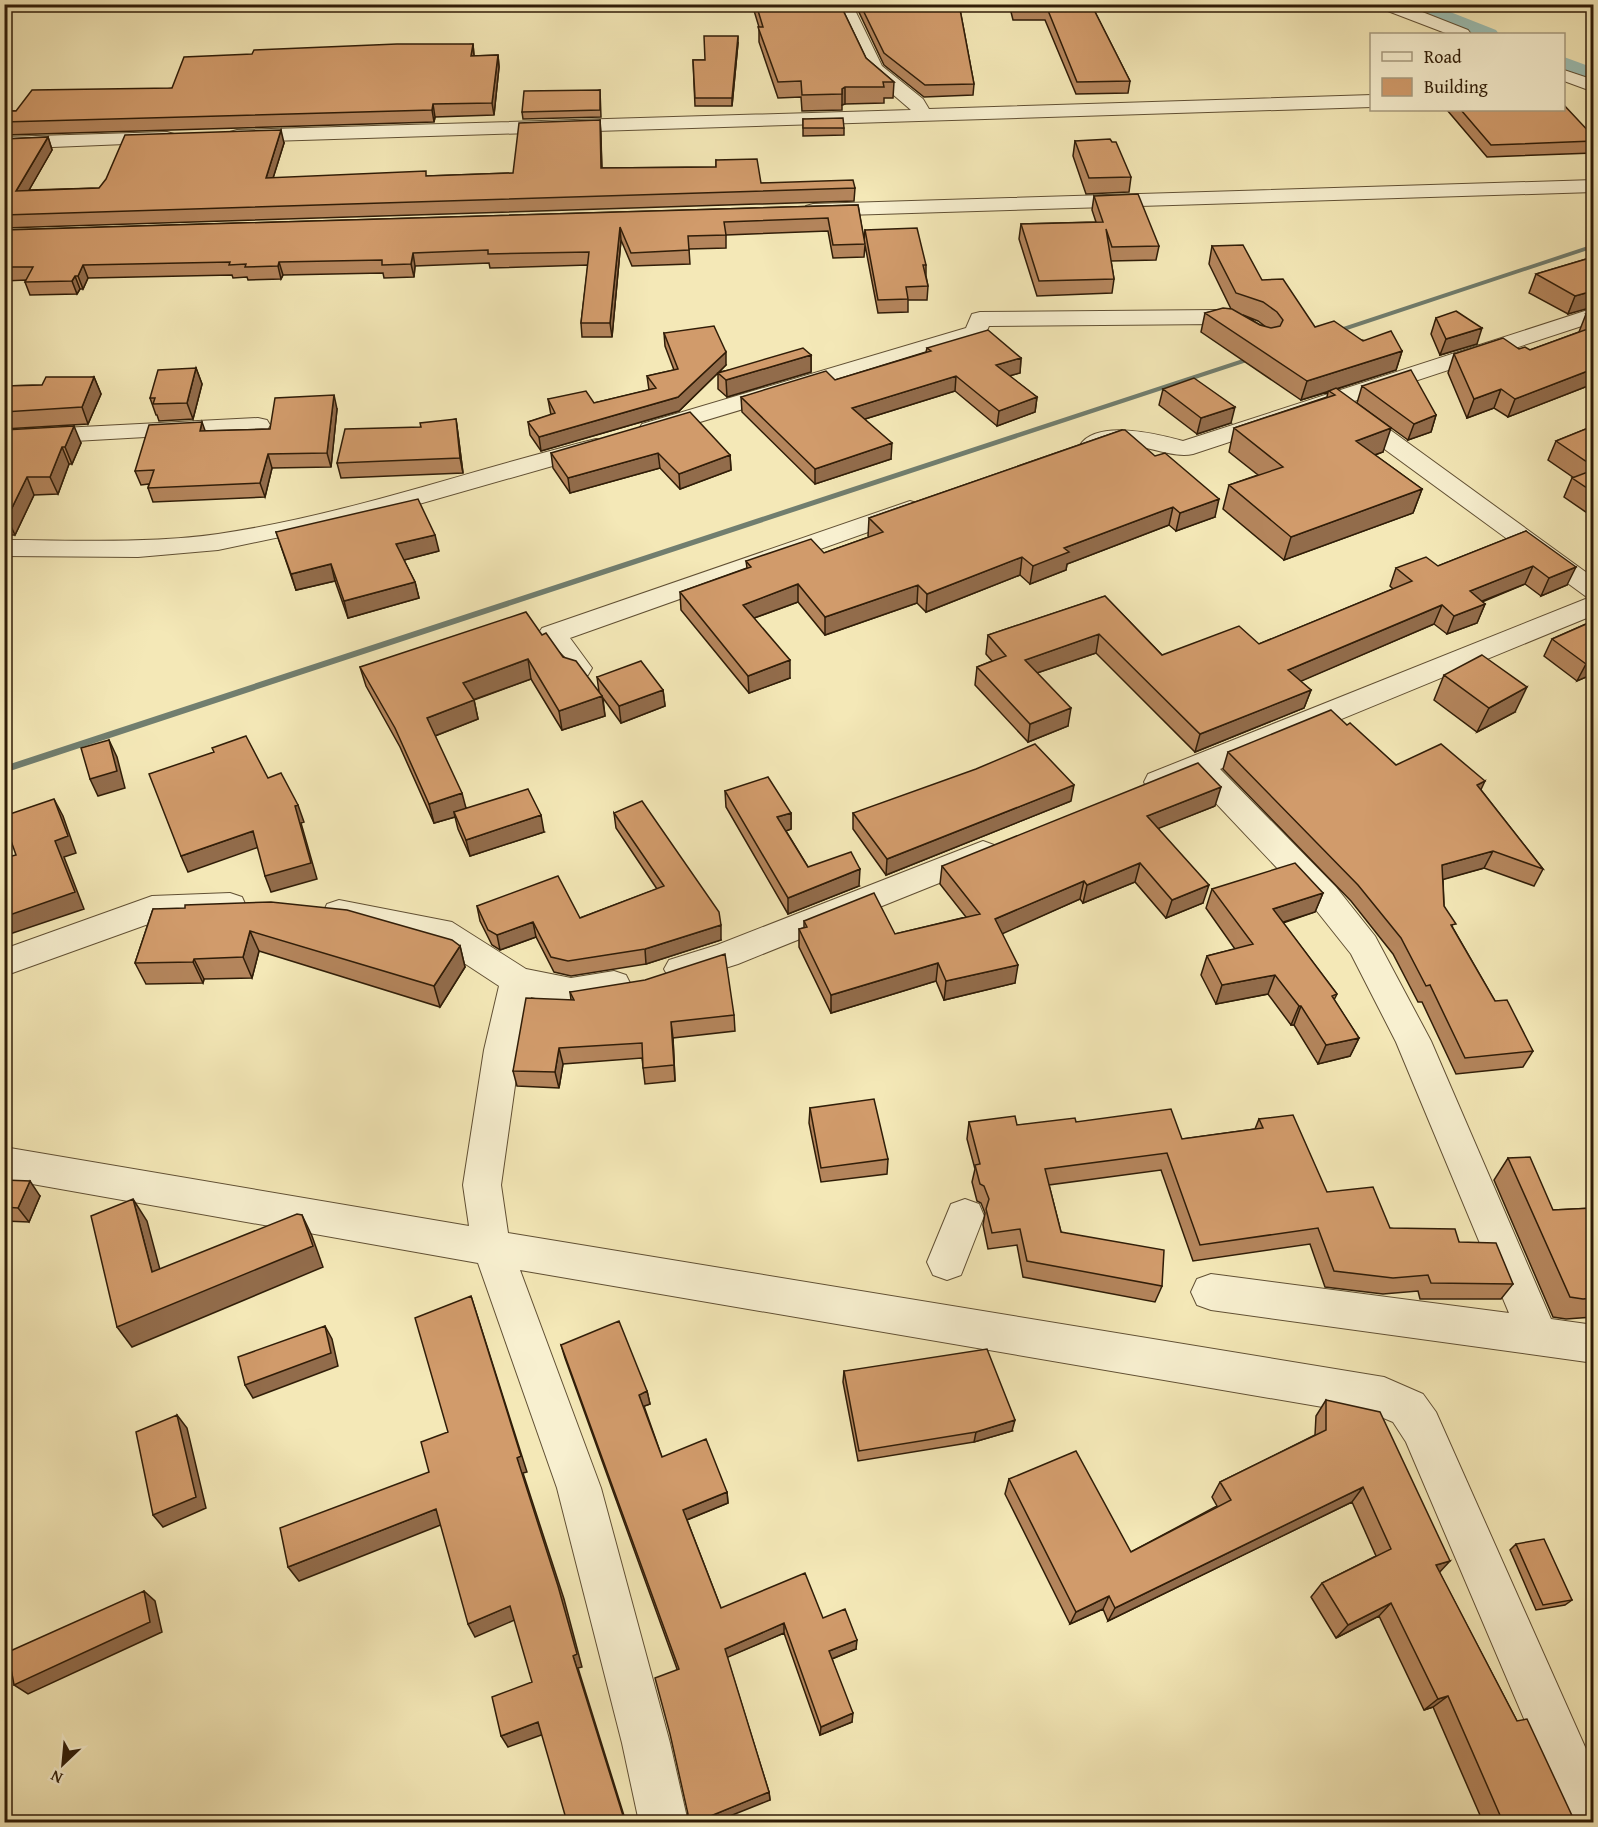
<svg xmlns="http://www.w3.org/2000/svg" width="1598" height="1827" font-family="'Gentium Book Plus',serif">
<rect width="100%" height="100%" fill="#f4e8b7"/>
<filter id="stains"><feTurbulence type="fractalNoise" baseFrequency=".00333" numOctaves="4"/><feColorMatrix values="0 0 0 0 .2 0 0 0 0 .09 0 0 0 0 .02 0 0 0 .5 -.17"/></filter>
<radialGradient id="worn" r=".72"><stop offset=".6" stop-color="#630" stop-opacity="0"/><stop offset="1" stop-color="#630" stop-opacity=".3"/></radialGradient>
<g fill="none" stroke-linecap="round" stroke-linejoin="round">
<path fill="#717e6f" fill-rule="evenodd" d="M1594,244V248L1335,334L1328,332Z
M1255,355L1262,357L4,773V766Z"/>
<path fill="#9cbfb4" fill-rule="evenodd" d="M1402,4H1430L1496,30L1499,34H1473L1404,8Z
M1564,57L1594,68V81L1564,70Z"/>
<defs>
<path id="minor" d="M835,4H852L882,66L923,99L929,109L1372,95V107L237,142L230,140L227,136L230,132L237,130L911,110L868,73Z
M1378,4H1402L1468,30L1471,34H1448L1380,8Z
M1564,70L1594,80V92L1564,81Z
M167,132L174,134L177,138L174,142L4,149V137Z
M1594,180V192L813,216L806,214L803,210L806,206L813,204Z
M1594,308V322L1193,454C1172,459 1143,443 1119,445C1106,445 1097,454 1083,450L1080,445C1097,419 1158,434 1183,441Z
M1217,310C1231,311 1248,313 1257,326L1254,331C1240,334 1231,325 1217,324L989,326L984,337L660,434L651,436L642,434L639,429L642,424L966,328L972,314L980,312Z
M1351,406L1360,408L1594,578V615L1220,769L1336,887L1375,936L1431,1041L1551,1319L1594,1325V1363L1211,1310L1197,1305L1191,1292L1197,1279L1211,1274L1509,1313L1396,1042L1351,954L1312,905L1194,780L1159,793L1148,790L1144,782L1148,774L1588,598L1342,418L1339,413L1342,408Z
M258,418L267,420L270,425L267,430L4,445V431Z
M596,439L605,441L608,446L605,451L370,518L218,550L138,557L4,556V540C75,540 147,544 218,534C347,515 470,470 596,439Z
M910,501L919,504L923,509L919,514L570,638L592,668L588,675L578,678L568,675L538,634L542,628Z
M983,841L994,845L999,853L994,861L738,964L681,982L669,978L664,969L669,960L717,945Z
M230,893L242,897L246,906L242,915L230,919L154,922L4,976V949L152,896Z
M339,900L452,922L526,969L571,978L614,971L626,975L631,985L626,995L571,1006L531,997L520,1050L501,1185L508,1233L1384,1377L1423,1394L1436,1412L1594,1767V1822H1568L1406,1442L1393,1422L1381,1417L520,1270L601,1488L670,1743L688,1822H639L622,1743L557,1488L478,1263L4,1179V1147L469,1226L463,1185L484,1050L499,986L432,942L327,922L323,913L327,904Z
M965,1199L979,1204L984,1216L961,1275L947,1280L933,1275L927,1262L951,1204Z"/>
</defs>
<use href="#minor" stroke="#615034" stroke-width="2"/>
<use href="#minor" fill="#f8f0d0" fill-rule="evenodd"/>
</g>
<path fill="#b4855c" stroke="#301d08" stroke-width="1.5" fill-rule="evenodd" d="M752,4H840L866,58L894,82L893,98H884V103L845,104L842,105V110L802,111L801,97L778,98L759,42V27Z
M857,4H959L974,84L973,95L924,97L884,65L857,8Z
M1009,4H1091L1130,81L1128,93L1076,94L1045,20H1013Z
M1240,4H1281L1280,8L1243,9Z
M738,43L732,106H695L693,60H705Z
M473,44L474,56L498,55L499,67L494,115L435,117L434,122L4,135V111H16Z
M600,90L601,117L523,119L522,112Z
M1447,110H1563L1593,136V153L1487,157Z
M803,119L844,128V135L803,136Z
M600,120L602,168L716,167V160L761,183L855,188L854,201L4,228V139L48,137L52,150L29,190L99,188L284,143L273,178L427,176L513,173Z
M1075,141L1131,177L1129,192L1086,194L1073,156Z
M1094,196L1159,246L1156,260L1111,261L1114,279L1112,293L1037,296L1019,239L1021,224L1096,222L1092,210Z
M858,205L864,241L865,230L926,265V276L928,286L927,300H908V312L878,313L865,245L864,257L833,258L828,231L726,235V248L689,249L690,264L632,266L621,240L612,337H582L581,323L588,265L490,268L489,263L415,266L414,277L384,278L383,273L283,275L281,279L248,280L247,277L233,278L232,275L88,278L83,289H80L77,294L30,295L25,282L26,280L4,281V230Z
M1212,246L1262,280L1315,327L1402,351L1396,370L1337,389L1383,452L1375,455L1422,489L1413,513L1284,560L1223,509L1229,485L1258,475L1229,452L1234,428L1327,397L1328,392L1301,400L1201,332L1205,313L1231,309L1209,264ZM1243,315L1258,321L1266,327L1260,325Z
M1593,257L1568,314L1529,293L1536,274Z
M1593,312V384L1508,417L1494,408L1467,418L1448,373L1454,354L1519,349L1530,350L1579,332L1586,314Z
M1436,318L1477,344L1440,355L1431,334Z
M664,333L726,365L719,372L811,355V372L727,397L718,389V373L679,411L541,451L530,435L528,422L551,415L548,399L594,403L649,390L647,376L674,370L665,346Z
M927,348L1021,358L1020,373L1009,376L1037,397L1035,412L997,426L955,391L865,419L891,459L815,484L742,412L741,397L835,380L926,352Z
M196,368L202,384L193,419L159,421L157,415H156L150,398Z
M94,377L101,394L88,424L4,429V386L42,385Z
M1362,386L1436,415L1431,432L1408,440L1357,403Z
M1163,389L1231,423L1197,434L1159,405Z
M337,409L331,467L272,468L265,497L153,502L148,488L149,484L141,485L135,471L205,431L270,429Z
M456,419L458,434L463,473L341,478L337,463L421,427Z
M1593,426V517L1564,497L1572,478H1574L1548,460L1556,441Z
M4,430L81,443L72,464H69L58,494L34,495L15,535H4Z
M1122,430L1215,517L1176,531L1169,525L1067,564L1066,570L1030,584L1020,575L926,612L917,603L825,635L798,602L754,618L790,678L749,693L681,610L680,592L747,568L746,561L824,553L869,537L868,536L869,518Z
M551,453L730,455L731,470L680,489L660,468L570,493L553,468Z
M1526,531L1567,585L1541,596L1525,584L1482,602L1485,604L1477,623L1447,634L1434,624L1300,681L1311,690L1304,708L1195,752L1096,653L1037,673L1068,726L1028,742L975,685L977,667L992,661L986,654L988,635L1105,596L1162,655L1259,644L1393,589L1390,586L1396,568L1438,566Z
M276,532L439,551L404,560L415,582L419,598L348,618L335,581L296,590Z
M1593,621V674L1577,681L1544,656L1552,639Z
M542,635L599,692L597,677L663,690L665,706L621,723L603,698L605,716L562,730L531,679L474,700L478,719L435,736L466,808L544,832L470,856L458,829L455,817L434,823L400,747L366,686L360,667Z
M1444,675L1515,712L1477,732L1434,700Z
M1347,725L1396,765L1481,790L1543,869L1534,886L1484,868L1443,879L1444,906L1453,928L1495,1001L1533,1051L1523,1067L1456,1074L1422,1002H1418L1393,954L1351,901L1223,769L1228,752Z
M725,791L791,813V829L786,831L808,867L859,886L788,914L726,807Z
M1071,801L886,875L853,829V813Z
M1215,806L1158,828L1203,903L1166,918L1135,882L1083,903L1080,899L1002,933L1015,983L944,1000L936,981L831,1013L799,947V929L804,928V921L895,934L966,917L940,884L942,866Z
M614,813L721,940L646,964L571,976L554,972L536,937L500,950L492,945L480,921L477,906L580,918L657,889L616,828Z
M1212,889L1323,893L1315,912L1283,923L1337,994L1334,1000L1359,1038L1350,1056L1318,1064L1294,1025H1291L1268,994L1216,1004L1201,975L1207,956L1235,949L1206,908Z
M153,909L460,946L465,967L440,1007L259,951L252,978L204,979L203,983L146,984L135,963Z
M570,992L734,1015L735,1031L673,1038L675,1081L645,1084L642,1058L563,1064L559,1088L517,1086L513,1071L571,1000Z
M810,1108L888,1159L887,1174L821,1182L809,1123Z
M1259,1119L1327,1192L1390,1228L1459,1242L1513,1284L1501,1299H1420L1418,1291L1383,1294L1325,1287L1310,1244L1193,1261L1161,1170L1049,1185L1061,1232L1162,1286L1155,1302L1023,1277L1017,1245L988,1249L983,1225L985,1213L981,1203L977,1201L972,1182L975,1169L967,1139L969,1122L1017,1125L1076,1122L1182,1139L1255,1129Z
M1508,1158L1553,1210L1593,1208V1317L1566,1319L1553,1317L1494,1180Z
M4,1180L40,1196L29,1222L4,1221Z
M561,1345L647,1391L650,1404L644,1406L662,1457L727,1492L728,1503L687,1520L721,1608L823,1618L856,1649L832,1659L852,1722L820,1735L784,1633L727,1657L769,1792L770,1800L688,1814L677,1669L565,1358Z
M844,1371L1012,1431L974,1442L858,1461L843,1382Z
M1326,1400L1439,1572L1517,1721L1575,1822H1483L1433,1707L1424,1710L1379,1616L1336,1638L1311,1597L1322,1583L1376,1556L1352,1502L1108,1621L1103,1609L1070,1624L1005,1494L1009,1479L1131,1552L1217,1506L1212,1497L1220,1482L1315,1435L1316,1416Z
M1516,1544L1572,1600L1565,1605L1536,1610L1510,1550Z"/>
<path fill="#926c4b" stroke="#301d08" stroke-width="1.5" d="M738,36V43L732,106V98Z
M473,44L474,56H471Z
M498,55L499,67L494,115L492,103Z
M845,87V104L842,105V89Z
M433,104L435,117L434,122L432,110Z
M600,120L601,133L602,181L601,168Z
M281,130L284,143L269,191L266,178Z
M48,137L52,150L21,204L16,191Z
M620,227L621,240L612,337L610,323Z
M413,253L415,266L414,277L411,264Z
M279,262L283,275L281,279L278,266Z
M83,265L88,278L83,289L78,276Z
M75,276L80,289L77,294L72,281Z
M1593,291V307L1568,314L1575,296Z
M1482,328L1477,344L1440,355L1446,339Z
M1402,351L1396,370L1301,400L1307,381Z
M726,352V365L679,411L541,451L539,437L678,397Z
M811,355V372L727,397L726,380Z
M1021,358L1020,373L994,380L996,365Z
M196,368L202,384L193,419L187,403Z
M1593,369V384L1508,417L1515,399Z
M956,376L955,391L852,423V408Z
M94,377L101,394L88,424L82,407Z
M1501,389L1494,408L1467,418L1474,399Z
M334,395L337,409L331,467L327,453Z
M1037,397L1035,412L997,426L999,411Z
M1235,407L1231,423L1197,434L1201,418Z
M1436,415L1431,432L1408,440L1414,424Z
M456,419L458,434L463,473L460,458Z
M202,422L207,436L200,431Z
M74,426L81,443L72,464L65,447Z
M1391,428L1383,452L1348,464L1356,441Z
M892,443L891,459L815,484V469Z
M62,447L69,464L58,494L50,477Z
M658,453L660,468L570,493L568,478Z
M268,454L272,468L265,497L260,483Z
M730,455L731,470L680,489L679,474Z
M27,477L34,495L15,535L7,518Z
M1422,489L1413,513L1284,560L1291,537Z
M1219,499L1215,517L1176,531L1180,513Z
M1173,507L1169,525L1067,564L1066,570L1030,584L1033,566L1064,548Z
M435,535L439,551L400,561L396,544Z
M1022,557L1020,575L926,612L927,594Z
M331,564L335,581L296,590L291,574Z
M1533,566L1525,584L1462,609L1470,591Z
M1576,567L1567,585L1541,596L1549,578Z
M415,582L419,598L348,618L344,601Z
M798,584V602L743,622V605Z
M918,585L917,603L825,635V617Z
M1485,604L1477,623L1447,634L1454,616Z
M1442,605L1434,624L1283,689L1288,670Z
M1099,634L1096,653L1022,678L1025,660Z
M528,659L531,679L467,702L463,683Z
M790,660V678L749,693L748,676Z
M1593,661V674L1577,681L1586,664Z
M1527,687L1515,712L1477,732L1489,708Z
M663,690L665,706L621,723L619,706Z
M1311,690L1304,708L1195,752L1200,734Z
M602,696L605,716L562,730L559,711Z
M474,700L478,719L432,737L427,718Z
M1071,708L1068,726L1028,742L1030,724Z
M109,740L117,757L125,788L98,796L90,779Z
M1485,781L1477,798V785Z
M1074,785L1071,801L886,875L887,859Z
M1221,787L1215,806L1142,835L1147,816Z
M462,793L467,812H454L455,817L434,823L429,804Z
M54,799L63,816L76,853L64,857L84,909L4,936V917L55,841Z
M298,805L304,822L301,823L317,879L271,892L265,876L295,806Z
M791,813V829L778,834L777,817Z
M541,815L544,832L470,856L466,840Z
M253,831L259,847L188,872L181,856Z
M1493,851L1484,868L1434,882L1442,865Z
M1140,863L1135,882L1083,903L1087,885Z
M860,869L859,886L788,914V898Z
M1084,881L1080,899L993,938L995,919Z
M1209,885L1203,903L1166,918L1172,900Z
M1323,893L1315,912L1265,928L1273,909Z
M533,922L536,937L500,950L497,935Z
M721,925V940L646,964L645,949Z
M250,931L259,951L252,978L243,957Z
M460,946L465,967L440,1007L434,986Z
M194,959L204,979L203,983L193,962Z
M938,963L936,981L831,1013V995Z
M1018,965L1015,983L944,1000L946,981Z
M1275,975L1268,994L1216,1004L1222,985Z
M1299,1006H1301L1294,1025H1291Z
M671,1022L673,1038L675,1081L674,1065Z
M1359,1038L1350,1056L1318,1064L1326,1045Z
M559,1048L563,1064L559,1088L555,1072Z
M30,1181L40,1196L29,1222L18,1208Z
M133,1199L147,1221L166,1292L152,1272Z
M302,1215L312,1236L323,1267L132,1347L117,1327Z
M471,1296L527,1472L523,1473L564,1599L582,1667L578,1668L626,1822H625L573,1656Z
M325,1326L332,1339L338,1366L253,1398L245,1385Z
M647,1391L650,1404L642,1407L639,1395Z
M177,1415L187,1428L206,1508L163,1527L153,1515Z
M1015,1420L1012,1431L974,1442L976,1432Z
M1363,1487L1352,1502L1108,1621L1115,1608Z
M727,1492L728,1503L684,1521L683,1510Z
M436,1509L443,1524L299,1581L288,1567Z
M1450,1561L1437,1575L1436,1565Z
M144,1591L155,1601L162,1632L28,1694L14,1685Z
M1109,1596L1103,1609L1070,1624L1076,1612Z
M1391,1603L1379,1616L1336,1638L1348,1625Z
M510,1606L517,1619L475,1637L468,1624Z
M784,1623V1633L726,1658L725,1649Z
M857,1640L856,1649L829,1660V1651Z
M1448,1696L1433,1707L1424,1710L1438,1699Z
M853,1713L852,1722L820,1735L821,1727Z
M538,1722L544,1734L508,1747L501,1736Z
M769,1792L770,1800L715,1822H696Z"/>
<path fill="#d19b6b" stroke="#301d08" stroke-width="1.5" d="M756,4H840L866,58L894,82H883L884,87H845L842,89V94L802,95L801,81L778,82L758,27H763Z
M860,4H959L974,84L925,85L884,53Z
M1013,4H1091L1130,81L1077,82L1047,8H1014Z
M704,36H738L732,98H695L693,60H705Z
M397,44H473L471,56L498,55L492,103L433,104L432,110L4,122V111H16L32,90L172,88L184,57L252,54L254,50Z
M600,90V110L522,112L524,91Z
M1563,104L1593,136V141L1491,145L1461,110H1563Z
M843,118L844,128H803V119Z
M600,120L601,168L716,167V160L757,159L761,183L853,180L855,188L4,215V139L48,137L16,191L99,188L106,179L125,135L281,130L266,178L426,171V176L513,173L519,123Z
M1110,139L1112,142H1116L1131,177L1089,178L1075,141Z
M1138,194L1159,246L1112,247L1106,229L1114,279L1039,281L1021,224L1103,222L1094,196Z
M858,205L865,244L833,245L828,218L724,222L726,235L688,236L689,250L631,253L620,227L610,323H581L589,252L488,254V250L413,253L411,264L382,265V260L279,262L278,266L245,267L246,264L229,265L230,262L83,265L78,276H75L72,281L25,282L33,267H4V230Z
M917,228L926,265H923L928,286L906,287L908,299L878,300L865,230Z
M1243,245L1262,280L1283,279L1315,327L1334,321L1363,341L1391,331L1402,351L1307,381L1205,313L1223,308L1232,309L1260,325L1271,328L1280,326L1283,320L1277,312L1263,302L1236,293L1212,246Z
M1593,257V291L1575,296L1536,274Z
M1456,311L1482,328L1446,339L1436,318Z
M1593,312V318L1586,314Z
M714,326L726,352L678,397L539,437L528,422L555,413L548,399L586,391L594,403L656,388L647,376L678,369L664,333Z
M1593,327V369L1515,399L1501,389L1474,399L1454,354L1503,338L1519,349L1525,347L1530,350Z
M988,330L1021,358L996,365L1037,397L999,411L956,376L852,408L892,443L815,469L741,397L826,371L835,380L931,351L927,348Z
M803,348L811,355L726,380L718,373Z
M196,368L187,403L153,404L155,398H150L158,370Z
M1411,370L1436,415L1414,424L1362,386Z
M46,377H94L82,407L4,412V386L42,385Z
M1194,378L1235,407L1201,418L1163,389Z
M1336,388L1391,428L1356,441L1422,489L1291,537L1229,485L1283,467L1234,428L1335,395L1329,391Z
M334,395L327,453L268,454L260,483L148,488L154,470L135,471L149,425L202,422L200,431L270,429L275,398Z
M690,412L730,455L679,474L658,453L568,478L551,453Z
M456,419L460,458L337,463L345,429L421,427L420,423Z
M74,426L65,447H62L50,477H27L7,518H4V430Z
M1593,426V466L1556,441Z
M1122,430H1125L1155,456L1165,453L1219,499L1180,513L1173,507L1064,548L1069,552L1033,566L1022,557L927,594L918,585L825,617L798,584L743,605L790,660L748,676L680,592L751,567L746,561L811,539L824,553L883,532L869,518Z
M1593,470V492L1572,478Z
M418,499L435,535L396,544L415,582L344,601L331,564L291,574L276,532Z
M1526,531L1576,567L1549,578L1533,566L1470,591L1485,604L1454,616L1442,605L1288,670L1311,690L1200,734L1099,634L1025,660L1071,708L1030,724L977,667L1006,656L988,635L1105,596L1162,655L1239,626L1259,644L1412,581L1396,568L1426,557L1438,566Z
M526,612L542,635L546,633L563,657L576,661L602,696L559,711L528,659L463,683L474,700L427,718L462,793L429,804L395,728L360,667Z
M1593,621V661L1586,664L1552,639Z
M1482,655L1527,687L1489,708L1444,675Z
M641,661L663,690L619,706L597,677Z
M1331,710L1347,725L1350,723L1396,765L1441,744L1485,781L1477,785L1543,869L1493,851L1442,865L1444,906L1456,924L1451,925L1495,1001L1507,1000L1533,1051L1465,1058L1430,985L1426,986L1401,938L1358,885L1228,752Z
M246,736L268,778L281,773L298,805L295,806L311,863L265,876L253,831L181,856L149,774L214,752L212,748Z
M109,740L117,771L90,779L81,748Z
M1035,744L1074,785L887,859L853,813L976,769Z
M1198,763L1221,787L1147,816L1209,885L1172,900L1140,863L1087,885L1084,881L995,919L1018,965L946,981L938,963L831,995L799,929L807,927L804,921L874,893L895,934L980,914L942,866Z
M768,777L791,813L777,817L808,867L851,852L860,869L788,898L725,791Z
M528,789L541,815L466,840L454,812Z
M54,799L68,836L55,841L75,892L4,917V858L16,855L4,821V816Z
M642,801L719,912L721,925L645,949L568,961L551,957L533,922L497,935L488,930L477,906L558,876L580,918L664,886L614,813Z
M1295,863L1323,893L1273,909L1337,994L1332,996L1359,1038L1326,1045L1301,1006H1299L1275,975L1222,985L1207,956L1253,944L1212,889Z
M271,902L347,910L452,940L460,946L434,986L250,931L243,957L194,959L193,962L135,963L153,909L185,908V905Z
M725,954L734,1015L671,1022L674,1065L643,1068L642,1043L559,1048L555,1072L513,1071L526,998L574,1000L570,992L645,980Z
M874,1099L888,1159L821,1168L810,1108Z
M1171,1109L1182,1139L1263,1128L1259,1119L1293,1115L1327,1192L1373,1187L1390,1228L1455,1229L1459,1242L1496,1243L1513,1284L1431,1283L1428,1275L1393,1278L1334,1271L1318,1228L1200,1245L1167,1153L1045,1169L1061,1232L1164,1250L1162,1286L1027,1261L1020,1229L992,1233L986,1209L989,1199L984,1186L980,1184L975,1165L980,1164L969,1122L1015,1116L1017,1125L1075,1118L1076,1122Z
M1530,1157L1553,1210L1593,1208V1298L1583,1299L1570,1297L1508,1158Z
M4,1180L30,1181L18,1208L4,1207Z
M133,1199L152,1272L297,1214L302,1215L313,1246L117,1327L91,1216Z
M471,1296L521,1456L517,1458L558,1586L577,1654L573,1656L625,1822H567L538,1722L501,1736L492,1697L532,1682L510,1606L468,1624L436,1509L288,1567L280,1528L429,1472L421,1442L448,1432L415,1318Z
M619,1321L647,1391L639,1395L662,1457L706,1439L727,1492L683,1510L721,1608L805,1573L823,1618L845,1609L857,1640L829,1651L853,1713L821,1727L784,1623L725,1649L769,1792L696,1822H688L686,1817L688,1814L670,1734L655,1678L679,1669L561,1345Z
M325,1326L331,1353L245,1385L238,1357Z
M987,1349L1015,1420L976,1432L859,1451L844,1371Z
M1326,1400L1380,1412L1450,1561L1436,1565L1517,1721L1527,1719L1575,1822H1503L1448,1696L1438,1699L1391,1603L1348,1625L1322,1583L1391,1549L1363,1487L1115,1608L1109,1596L1076,1612L1009,1479L1076,1451L1131,1552L1231,1500L1220,1482L1326,1430Z
M177,1415L196,1497L153,1515L136,1432Z
M1544,1539L1572,1600L1543,1605L1516,1544Z
M144,1591L150,1622L14,1685L8,1652Z"/>
<rect width="1598" height="1827" fill="none" stroke="#f4e8b7" stroke-width="24"/>
<rect x="6" y="6" width="1586" height="1815" fill="none" stroke="#301d08" stroke-width="3"/>
<rect x="12" y="12" width="1574" height="1803" fill="none" stroke="#301d08" stroke-width="1.5"/>
<rect x="1370" y="33" width="195" height="78" fill="#f8f0d0" stroke="#a89c80" stroke-width="1.5"/>
<rect x="1382" y="52" width="30" height="9" fill="#f8f0d0" stroke="#a89c80" stroke-width="1.5"/>
<text x="1424" y="63" font-size="18" fill="#301d08">Road</text>
<rect x="1382" y="78" width="30" height="18" fill="#d19b6b" stroke="#a89c80" stroke-width="1.5"/>
<text x="1424" y="93" font-size="18" fill="#301d08">Building</text>
<g transform="translate(63 1764) rotate(206)" stroke="#f8f0d0" stroke-width="4.5" paint-order="stroke">
<path d="M0-4.5L10 22L0 15L-10 22Z" fill="#301d08"/>
<text y="-9" font-size="16" font-weight="bold" text-anchor="middle" fill="#301d08">N</text>
</g>
<rect width="100%" height="100%" filter="url(#stains)"/>
<rect width="100%" height="100%" fill="url(#worn)"/>
</svg>
